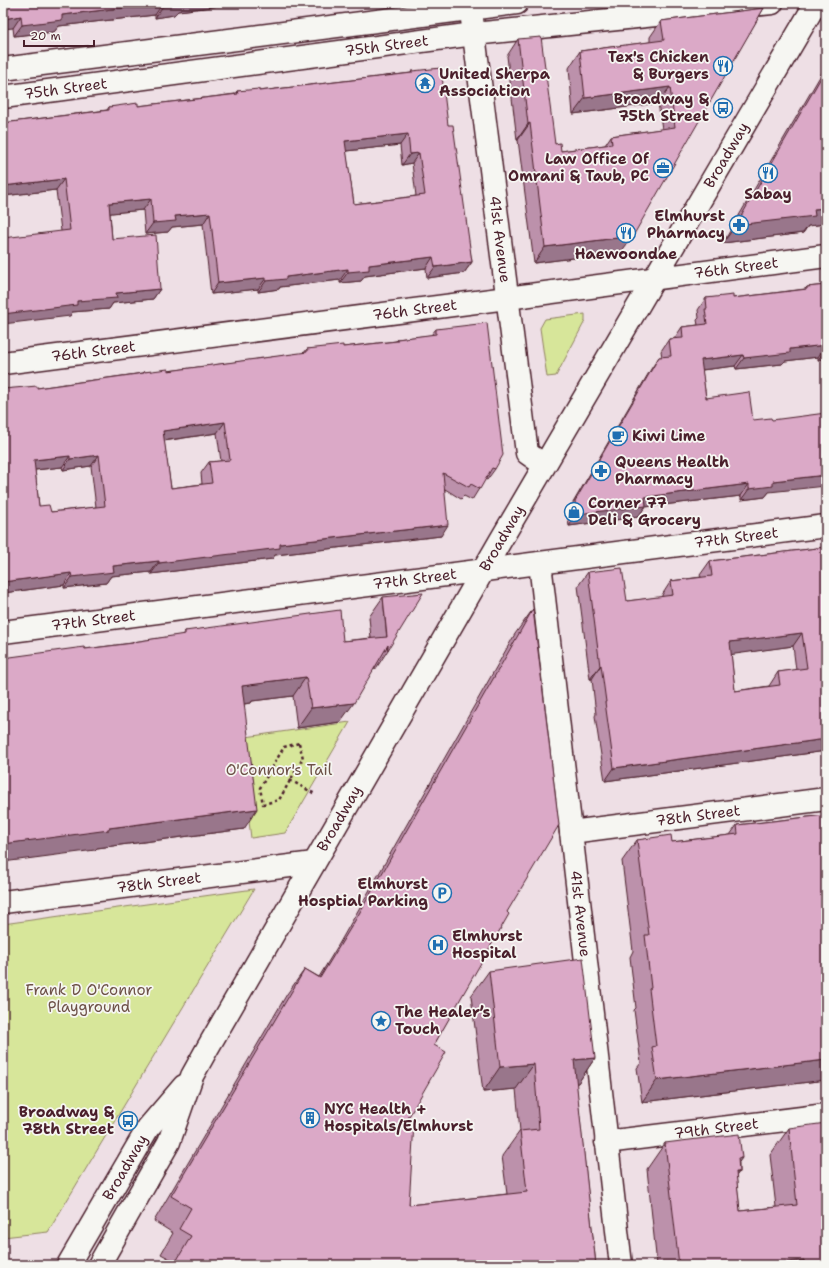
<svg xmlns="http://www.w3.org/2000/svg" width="829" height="1268" font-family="'Shantell Sans',sans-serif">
<rect width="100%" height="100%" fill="#eedfe5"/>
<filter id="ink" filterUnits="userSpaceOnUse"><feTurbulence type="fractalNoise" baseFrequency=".025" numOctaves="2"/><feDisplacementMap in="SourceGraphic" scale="8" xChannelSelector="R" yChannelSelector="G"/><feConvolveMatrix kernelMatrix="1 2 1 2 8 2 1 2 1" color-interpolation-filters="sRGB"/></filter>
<g filter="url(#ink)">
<path fill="#d7e69a" stroke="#908262" d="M585,314V321L556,376L547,377L540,328L545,319Z
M350,722L285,833L251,838L239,738Z
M254,889L48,1232L3,1237V924Z"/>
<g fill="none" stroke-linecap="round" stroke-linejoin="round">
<defs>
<g id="street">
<path id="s1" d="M472,19L527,453L544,465"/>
<path d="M3,69L517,3"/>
<path id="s2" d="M3,97L474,34L772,3"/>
<path id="s3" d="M3,363L507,298L826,256"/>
<path id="s4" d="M540,563L621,1265"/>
<path id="s5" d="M3,632L826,526"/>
<path id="s6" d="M571,832L826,799"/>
<path id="s7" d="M3,902L314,863"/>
<path id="s8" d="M606,1142L826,1115"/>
</g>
<g id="secondary">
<path id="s9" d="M68,1265L148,1128L184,1086"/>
<path id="s10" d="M99,1265L169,1142L192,1076L207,1049C407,699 611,350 816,3"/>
</g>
</defs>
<use href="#street" stroke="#4a1f2b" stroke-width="25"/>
<use href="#secondary" stroke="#4a1f2b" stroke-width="25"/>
<path stroke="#4a1f2b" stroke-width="2.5" stroke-dasharray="3 3" stroke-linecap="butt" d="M299,743L303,758L279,800L263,804L260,788L284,747Z
M290,780L315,794"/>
<use href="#street" stroke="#f6f6f2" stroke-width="22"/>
<use href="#secondary" stroke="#f6f6f2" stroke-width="22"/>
</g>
<path fill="#bc91ab" stroke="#4a1f2b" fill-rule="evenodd" d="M3,3H246L178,11L174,15L155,18V15L59,26L54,32L14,36L13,28Z
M764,8L621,252L534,263L518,140H517L507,56L518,39L555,144L561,151L605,145L611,136L662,129L658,103L573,114L569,68L580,51L650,42V37L661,21Z
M826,66V224L808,226L803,233L723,243Z
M412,71L448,125L472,262L464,273L427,278L426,268L365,276L361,281L340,283V280L280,287L279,289L258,292V289L211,294L203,224L172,227L168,232L145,234L143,210L110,213L112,239L160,289L153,299L113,303L109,309L72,312L70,316L61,231L56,190L3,196V123L107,110L109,107L138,106L204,98L235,94L237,91H259L411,73ZM400,145L402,165L412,163L416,196L354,204L346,151Z
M826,285V359L818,360V357L785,361L782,364L736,369L735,366L702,370L706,398L753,420L769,492L765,497L741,500V496L645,507L638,517L569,526L567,513L651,369L659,357H662L661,351L669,339H674L682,327L698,325L697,320L699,318L698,310L706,298H733L805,289L807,287Z
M436,329L495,469L487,480L485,479L472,500L464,496L461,499L445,489L441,536L275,555L272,559L183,570L151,574V572L111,576L106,583L64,588V585L3,593V389L37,388L143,373L144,372L168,371L304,353L307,349L343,347L396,341L397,339L431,335ZM217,433L221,461L209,462L201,473L202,484L171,488L164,441ZM91,466L96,507L51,512L39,506L35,470L62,467L63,470Z
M826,547V751L605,781L595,716L596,714L592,679H590L578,586L588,572L627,601L662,597V595L671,581L701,577L700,575L710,561ZM793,646L796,670L778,672L769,686L735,691L731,654Z
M383,597L388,650L375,670L374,668L340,722L297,728L293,696L252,701L251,703L244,704V829L97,848L95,850L85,649L132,643L133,642L182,635L185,631L343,641L371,638L369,617Z
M533,609L507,912L434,1045L407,1120L409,1205L507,1194L502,1156L520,1131L516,1089L483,1092L471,996L489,971L595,1058L578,1083H576L596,1265H172L174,1261L161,1254L173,1233L154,1221L287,994L305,969L319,977L339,944L515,634Z
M826,815V1080L642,1102L637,1068L641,1063L634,1010L636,1008L630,957L633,951L622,861L637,840L672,842L730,835L737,825Z
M789,1128L826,1265H657L647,1169L665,1143L739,1163V1172L736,1176L740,1211L776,1207L770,1155Z"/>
<path fill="#99768b" stroke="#4a1f2b" d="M163,3L155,15L59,26L54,32L14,36L22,25L62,15Z
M180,3H246L178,11L174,15L155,18L163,6Z
M21,16L13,28L3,29V19Z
M670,87L658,103L573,114L585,98Z
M530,123L518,140H517L528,124Z
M408,134L400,145L337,152L345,141Z
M419,153L412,163L402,165L410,154Z
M64,179L56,190L3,196V186Z
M151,199L143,210L102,214L109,203Z
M826,208V224L808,226L803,233L723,243L736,225L814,209Z
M210,213L203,224L172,227L168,232L145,234L153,223L175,216Z
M633,236L621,252L534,263L545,247Z
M433,257L426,268L365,276L361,281L340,283L348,272L369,265Z
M472,262L464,273L427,278L435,267Z
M348,269L340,280L280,287L279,289L258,292L266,281L286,277Z
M266,278L258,289L211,294L218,283Z
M160,289L153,299L113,303L109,309L72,312L70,316L3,324V314L77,301L116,293Z
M826,345L818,357L785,361L782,364L736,369L744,358L790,349Z
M826,348V359L818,360Z
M743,355L735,366L693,371L701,360Z
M225,422L217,433L155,442L163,431Z
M99,455L91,466L63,470L70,459Z
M70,456L62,467L26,471L34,460Z
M826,475V486L769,492L765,497L741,500L749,489L773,481Z
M749,484L741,496L645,507L638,517L569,526L577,514L645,497Z
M448,525L441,536L275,555L272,559L151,574L159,563L280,544Z
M159,561L151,572L111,576L106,583L64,588L72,577L113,566Z
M71,573L64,585L3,593V582Z
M802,633L793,646L721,656L730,642Z
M601,665L592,679H590L600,666Z
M306,677L293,696L252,701L251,703L228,706L242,686L265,682Z
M354,703L340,722L297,728L311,708Z
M826,739V751L605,781L614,768Z
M257,809L244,829L97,848L95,850L3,862V844L109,828Z
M595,1058L578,1083L556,1085L574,1060Z
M826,1060V1080L642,1102L657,1080Z
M534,1064L516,1089L483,1092L500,1067Z
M738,1158H742L723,1185Z
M736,1172H739L721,1198Z
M804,1260L801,1265H762Z"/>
<path fill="#dba9c7" stroke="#4a1f2b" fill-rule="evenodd" d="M3,3H183V4L163,6V3L62,15V20L22,25L21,16L3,19Z
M764,8L633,236L545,247L530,123L528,124L518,39L541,37L555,144L560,143L561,151L612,144L611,136L675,127L670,87L585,98L580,51L664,40L661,21Z
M441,68L448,125H453L472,262L435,267L433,257L369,265V270L348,272V269L286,277V279L266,281V278L218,283L210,213L175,216L176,221L153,223L151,199L109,203L112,239L156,235L160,289L116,293L117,298L77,301V305L3,314V238L70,230L64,179L3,186V123L109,110V107L138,103V106L204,98L238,94L237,91L259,89V91L412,73V71ZM408,134L410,154L419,153L425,195L354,204L345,141Z
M826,69V208L814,209L815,216L736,225Z
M826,285V348V345L790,349V353L744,358L743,355L701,360L706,398L749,392L753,420L771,418L772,420L826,413V475L773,481V486L749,489V484L645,497L646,506L577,514L575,501L659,357L671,356L669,339L683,338L682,327L707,324L705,309H707L706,298L733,295V298L807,289V287Z
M487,323L503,455L495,469L492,468L480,489L471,484L469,487L443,473L448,525L280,544V548L191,559L159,563V561L113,566L114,572L72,577L71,573L3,582V389L37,386V388L144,373V372L168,369V371L307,352V349L343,345V347L397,341V339L436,334V329ZM225,422L230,460L209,462L212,483L171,488L163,431ZM99,455L105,506L51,512L49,505L39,506L34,460L70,456V459Z
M826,547V739L614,768L605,702H606L601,665L600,666L588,572L622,568L627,601L673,595L671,581L712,576L710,561ZM802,633L807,668L778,672L780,685L735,691L730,642Z
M423,593L388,650V645L354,703L311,708L306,677L265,682V683L242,686L257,809L109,828V830L3,844V658L84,647L85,649L133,643V642L185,634V631L340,610L343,641L387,637L383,597Z
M533,609L559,825L507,912L509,914L434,1045L446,1052L407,1120L414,1123L409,1205L527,1192L520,1131L539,1129L534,1064L500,1067L489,971L583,958L595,1058L574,1060L596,1265H174L191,1236L179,1229L191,1208L171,1196L305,969L320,978L356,919Z
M826,815V1060L657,1080L652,1047L656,1046L649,989L651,988L645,935H649L637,840L671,835L672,842L738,834L737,825Z
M826,1123V1265H805L804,1260L762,1265H679L665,1143L739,1134L742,1158H738L739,1172H736L740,1211L797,1205L789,1128Z"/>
</g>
<defs>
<symbol id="restaurant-ring" viewBox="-11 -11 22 22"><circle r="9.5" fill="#f6f6f2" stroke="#1f6fb2" stroke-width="1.5"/><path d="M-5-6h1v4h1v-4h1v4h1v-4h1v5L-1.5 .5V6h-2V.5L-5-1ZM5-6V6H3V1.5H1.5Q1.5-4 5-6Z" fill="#1f6fb2"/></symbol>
<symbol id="temple-ring" viewBox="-11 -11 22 22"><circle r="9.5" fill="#f6f6f2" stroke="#1f6fb2" stroke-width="1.5"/><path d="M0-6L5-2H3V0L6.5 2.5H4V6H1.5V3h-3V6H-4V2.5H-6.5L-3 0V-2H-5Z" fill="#1f6fb2"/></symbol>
<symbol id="bus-ring" viewBox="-11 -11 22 22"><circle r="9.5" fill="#f6f6f2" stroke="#1f6fb2" stroke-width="1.5"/><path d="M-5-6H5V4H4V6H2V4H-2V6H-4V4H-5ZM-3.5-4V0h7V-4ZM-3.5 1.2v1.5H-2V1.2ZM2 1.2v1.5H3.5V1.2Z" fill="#1f6fb2"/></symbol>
<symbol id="office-ring" viewBox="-11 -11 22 22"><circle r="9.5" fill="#f6f6f2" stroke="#1f6fb2" stroke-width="1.5"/><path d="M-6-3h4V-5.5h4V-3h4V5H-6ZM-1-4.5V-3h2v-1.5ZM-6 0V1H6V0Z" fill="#1f6fb2"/></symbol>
<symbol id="pharmacy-ring" viewBox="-11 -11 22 22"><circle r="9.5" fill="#f6f6f2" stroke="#1f6fb2" stroke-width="1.5"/><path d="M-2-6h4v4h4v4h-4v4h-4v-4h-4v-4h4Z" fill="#1f6fb2"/></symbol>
<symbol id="cafe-ring" viewBox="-11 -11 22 22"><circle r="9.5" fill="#f6f6f2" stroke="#1f6fb2" stroke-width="1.5"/><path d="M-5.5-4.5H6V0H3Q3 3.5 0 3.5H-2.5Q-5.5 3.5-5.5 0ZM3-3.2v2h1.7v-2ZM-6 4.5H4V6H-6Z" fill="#1f6fb2"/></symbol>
<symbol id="shop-ring" viewBox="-11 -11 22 22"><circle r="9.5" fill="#f6f6f2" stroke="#1f6fb2" stroke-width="1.5"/><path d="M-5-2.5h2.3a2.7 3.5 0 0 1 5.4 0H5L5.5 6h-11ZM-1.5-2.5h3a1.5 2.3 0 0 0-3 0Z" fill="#1f6fb2"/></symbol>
<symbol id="parking-ring" viewBox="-11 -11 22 22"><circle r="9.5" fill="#f6f6f2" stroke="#1f6fb2" stroke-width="1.5"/><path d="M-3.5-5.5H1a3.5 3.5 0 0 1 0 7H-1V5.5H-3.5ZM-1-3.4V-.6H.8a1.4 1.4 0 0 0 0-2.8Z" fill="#1f6fb2"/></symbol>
<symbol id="hospital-ring" viewBox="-11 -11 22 22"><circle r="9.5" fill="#f6f6f2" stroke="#1f6fb2" stroke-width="1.5"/><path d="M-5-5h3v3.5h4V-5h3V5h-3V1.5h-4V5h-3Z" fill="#1f6fb2"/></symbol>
<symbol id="sight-ring" viewBox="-11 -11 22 22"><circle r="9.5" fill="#f6f6f2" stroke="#1f6fb2" stroke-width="1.5"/><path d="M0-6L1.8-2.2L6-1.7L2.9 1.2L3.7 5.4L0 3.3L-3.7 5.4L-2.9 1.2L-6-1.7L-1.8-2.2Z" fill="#1f6fb2"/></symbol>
<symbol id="building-ring" viewBox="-11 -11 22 22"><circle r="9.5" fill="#f6f6f2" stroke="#1f6fb2" stroke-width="1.5"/><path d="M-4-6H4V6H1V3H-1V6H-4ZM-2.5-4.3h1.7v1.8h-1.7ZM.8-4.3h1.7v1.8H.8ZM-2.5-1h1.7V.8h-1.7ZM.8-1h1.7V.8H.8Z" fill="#1f6fb2"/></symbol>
</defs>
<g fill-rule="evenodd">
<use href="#restaurant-ring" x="712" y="55" width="22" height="22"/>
<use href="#temple-ring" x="414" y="72" width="22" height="22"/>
<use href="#bus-ring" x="712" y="97" width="22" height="22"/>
<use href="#office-ring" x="652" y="157" width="22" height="22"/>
<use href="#restaurant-ring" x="757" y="162" width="22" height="22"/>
<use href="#pharmacy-ring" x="728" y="214" width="22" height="22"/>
<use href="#restaurant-ring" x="615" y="222" width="22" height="22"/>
<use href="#cafe-ring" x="607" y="425" width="22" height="22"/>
<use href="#pharmacy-ring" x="590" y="460" width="22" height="22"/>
<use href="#shop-ring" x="563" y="501" width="22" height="22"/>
<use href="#parking-ring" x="431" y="882" width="22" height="22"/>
<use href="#hospital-ring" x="427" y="934" width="22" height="22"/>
<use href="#sight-ring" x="370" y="1010" width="22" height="22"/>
<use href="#building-ring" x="299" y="1107" width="22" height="22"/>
<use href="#bus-ring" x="117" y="1110" width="22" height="22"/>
</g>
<g text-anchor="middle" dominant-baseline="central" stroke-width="3.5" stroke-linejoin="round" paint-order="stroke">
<g font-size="15" fill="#4a1f2b" stroke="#f6f6f2">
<text stroke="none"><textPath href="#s2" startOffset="387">75th Street</textPath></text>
<text stroke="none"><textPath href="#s2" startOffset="63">75th Street</textPath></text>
<text stroke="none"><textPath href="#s10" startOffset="1276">Broadway</textPath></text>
<text stroke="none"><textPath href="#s1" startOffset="222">41st Avenue</textPath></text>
<text stroke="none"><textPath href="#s3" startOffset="739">76th Street</textPath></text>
<text stroke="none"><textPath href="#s3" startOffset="415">76th Street</textPath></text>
<text stroke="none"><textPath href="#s3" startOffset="91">76th Street</textPath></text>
<text stroke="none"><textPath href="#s5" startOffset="739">77th Street</textPath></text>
<text stroke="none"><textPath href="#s10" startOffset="832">Broadway</textPath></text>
<text stroke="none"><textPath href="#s5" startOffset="415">77th Street</textPath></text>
<text stroke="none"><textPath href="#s5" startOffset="91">77th Street</textPath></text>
<text stroke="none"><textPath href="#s6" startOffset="128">78th Street</textPath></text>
<text stroke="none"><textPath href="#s10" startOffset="508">Broadway</textPath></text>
<text stroke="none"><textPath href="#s7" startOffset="157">78th Street</textPath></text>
<text stroke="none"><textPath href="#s4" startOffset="353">41st Avenue</textPath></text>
<text stroke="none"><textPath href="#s8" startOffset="111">79th Street</textPath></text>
<text stroke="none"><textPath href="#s9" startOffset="113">Broadway</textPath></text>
</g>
<g font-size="15" font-weight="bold" fill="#4a1f2b" stroke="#f6f6f2" text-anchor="start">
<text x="709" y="57" text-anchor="end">Tex's Chicken<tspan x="709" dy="17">&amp; Burgers</tspan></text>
<text x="439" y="74">United Sherpa<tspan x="439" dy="17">Association</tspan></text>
<text x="709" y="99" text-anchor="end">Broadway &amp;<tspan x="709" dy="17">75th Street</tspan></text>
<text x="649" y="159" text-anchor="end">Law Office Of<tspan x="649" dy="17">Omrani &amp; Taub, PC</tspan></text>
<text x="768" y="194" text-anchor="middle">Sabay</text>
<text x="725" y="216" text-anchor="end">Elmhurst<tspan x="725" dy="17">Pharmacy</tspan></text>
<text x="626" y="254" text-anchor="middle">Haewoondae</text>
<text x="632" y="436">Kiwi Lime</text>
<text x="615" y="462">Queens Health<tspan x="615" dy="17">Pharmacy</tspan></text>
<text x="588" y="503">Corner 77<tspan x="588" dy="17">Deli &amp; Grocery</tspan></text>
<text x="428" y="884" text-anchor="end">Elmhurst<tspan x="428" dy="17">Hosptial Parking</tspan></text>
<text x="452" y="936">Elmhurst<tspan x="452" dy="17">Hospital</tspan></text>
<text x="395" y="1012">The Healer’s<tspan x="395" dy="17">Touch</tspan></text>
<text x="324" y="1109">NYC Health +<tspan x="324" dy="17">Hospitals/Elmhurst</tspan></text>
<text x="114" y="1112" text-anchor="end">Broadway &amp;<tspan x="114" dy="17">78th Street</tspan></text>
</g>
<g font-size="15" fill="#6d5147" stroke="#f6f6f2">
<text x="279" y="770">O'Connor's Tail</text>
<text x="89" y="990">Frank D O'Connor<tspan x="89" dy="17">Playground</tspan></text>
</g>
</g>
<rect width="829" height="1268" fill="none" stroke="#f6f6f2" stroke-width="16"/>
<rect x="8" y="8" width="813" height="1252" fill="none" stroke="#4a1f2b" stroke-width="1.5" filter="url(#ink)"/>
<path d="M24 40v6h70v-6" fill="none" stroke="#4a1f2b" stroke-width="2"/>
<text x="30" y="40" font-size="12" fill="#4a1f2b" stroke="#f6f6f2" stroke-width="3" paint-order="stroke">20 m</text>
</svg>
